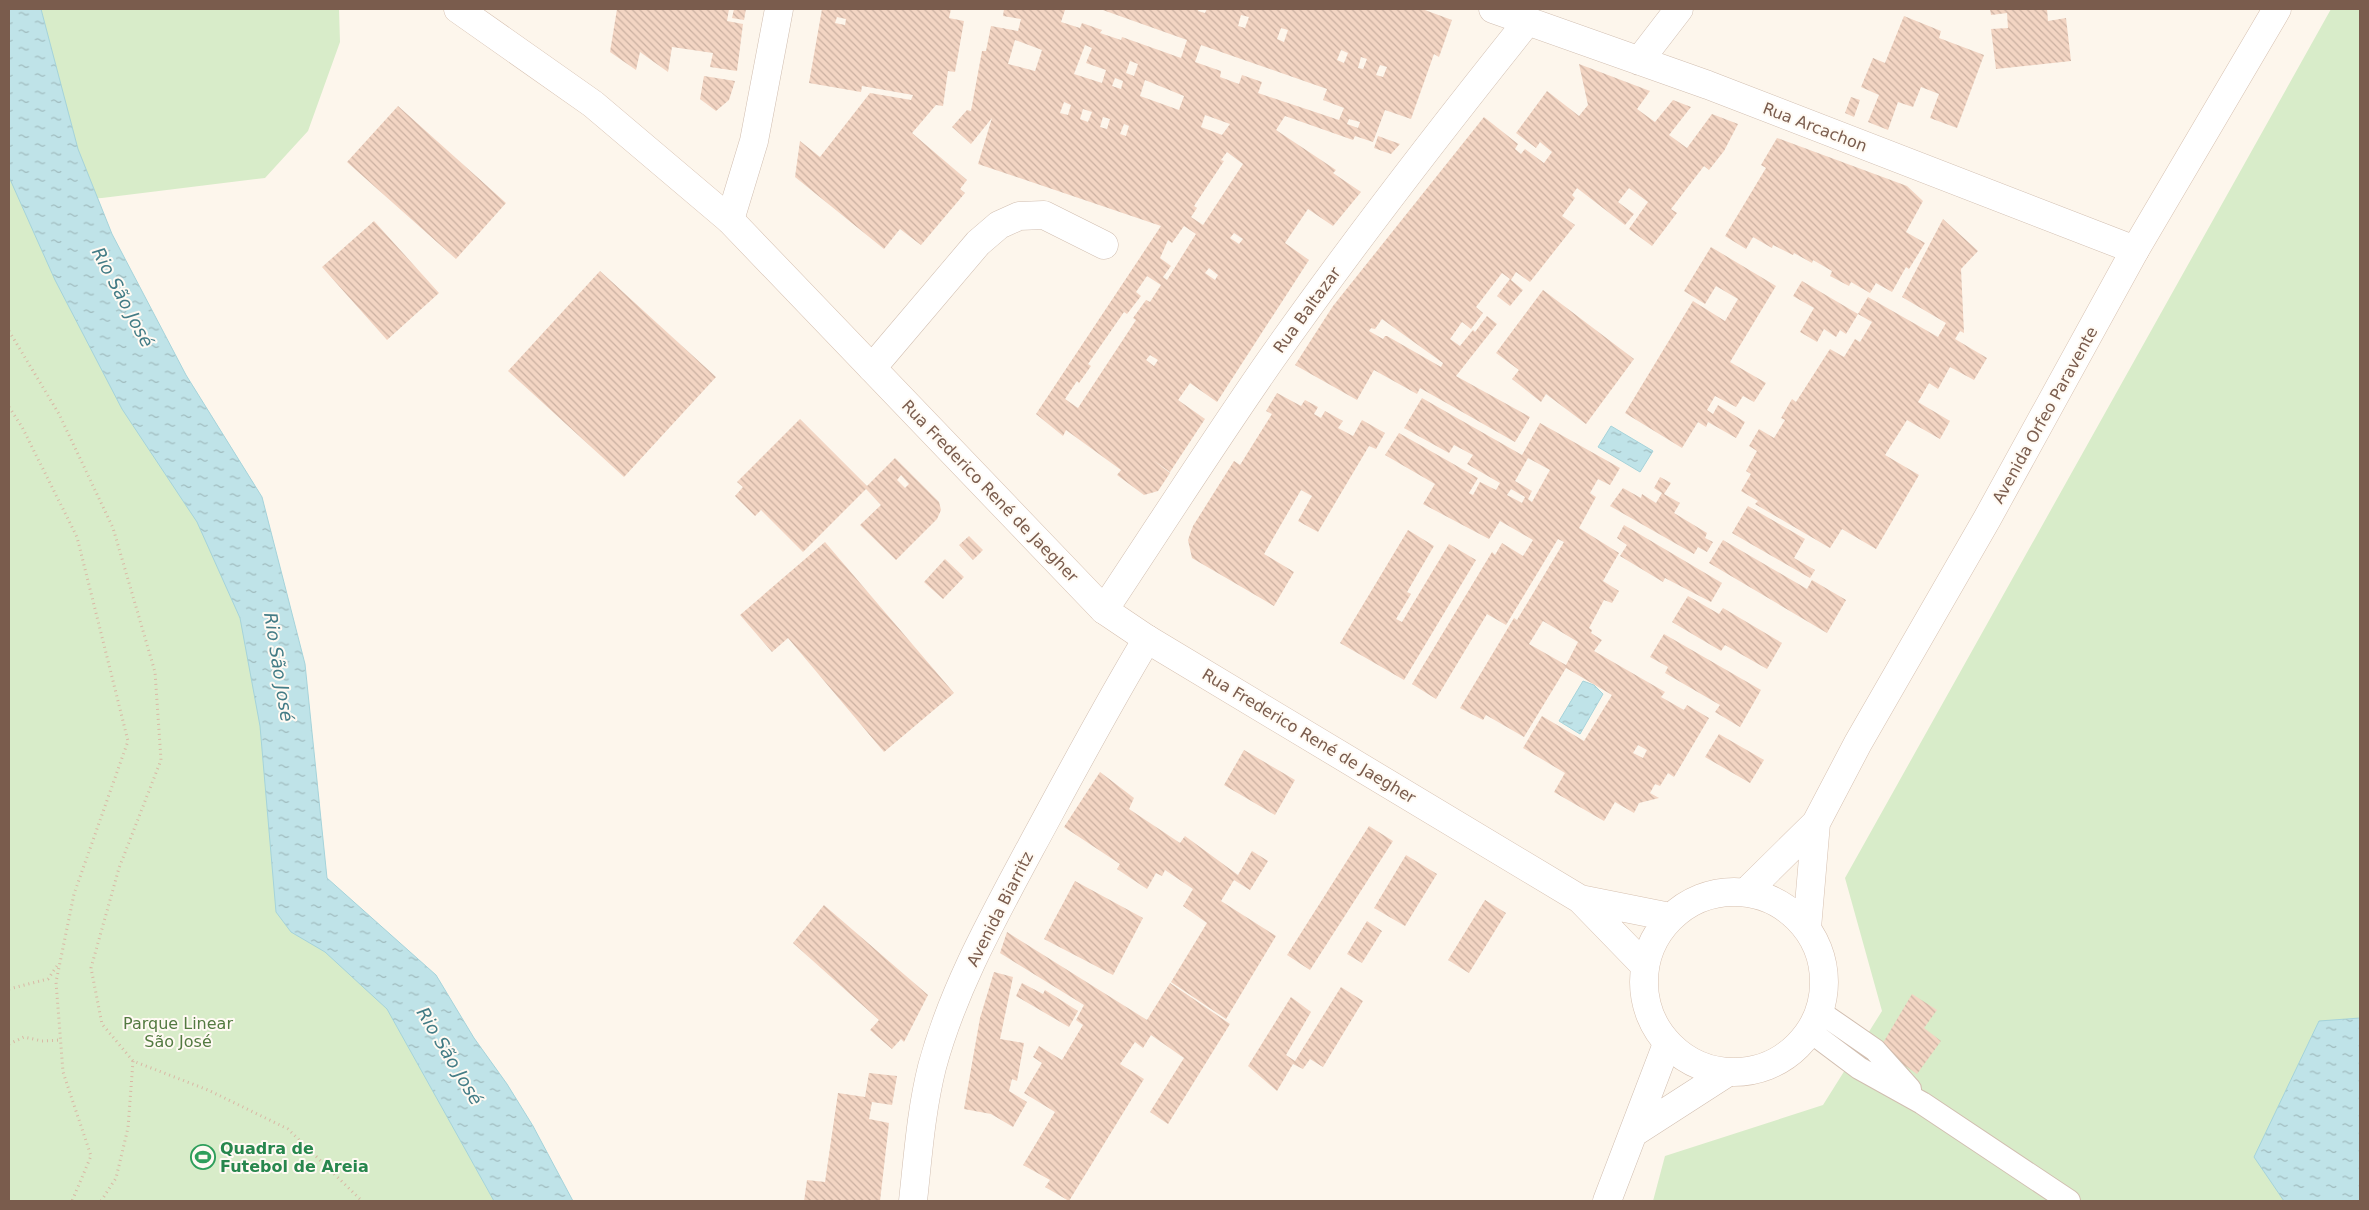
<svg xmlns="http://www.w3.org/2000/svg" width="2369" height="1210" font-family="'DejaVu Sans',sans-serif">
<defs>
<pattern id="water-ripples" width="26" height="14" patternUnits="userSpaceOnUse" patternTransform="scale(1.25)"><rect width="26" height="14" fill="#bfe3e8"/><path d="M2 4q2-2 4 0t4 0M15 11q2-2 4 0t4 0" fill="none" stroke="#a0bbbe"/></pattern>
<pattern id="building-back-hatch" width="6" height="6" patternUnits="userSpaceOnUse" patternTransform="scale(1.25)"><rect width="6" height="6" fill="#f3d5c3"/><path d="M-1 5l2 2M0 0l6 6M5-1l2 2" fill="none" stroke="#cab0a1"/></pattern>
</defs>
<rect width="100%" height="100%" fill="#fdf6ec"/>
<path fill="#d8ecc9" d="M9,9H339L340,42L308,131L265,178L102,198L64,200L261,614L291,906L369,971L509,1201H9Z
M2331,9H2360V1201H1653L1665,1156L1823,1105L1882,1011L1845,878Z"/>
<path fill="url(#water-ripples)" stroke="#a5d3da" d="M9,9H41L78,149L112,234L186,375L262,497L305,664L327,878L436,975L474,1038L507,1084L533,1126L573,1201H494L387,1009L325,952L291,932L276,912L260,726L240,618L197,522L122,409L55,280L9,177Z
M1611,426L1653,451L1640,472L1598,447Z
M1583,681L1594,685L1603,694L1580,734L1559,721Z
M2360,1018V1201H2284L2254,1157L2319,1021Z"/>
<path fill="url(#building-back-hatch)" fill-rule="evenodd" d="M617,9H729L727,21L743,24L737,71L710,67L713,53L672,47L668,72L640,52L636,70L610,52Z
M734,9H746L744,20L732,18Z
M822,9H951L949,18L964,21L955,72L948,71L943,106L936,105L912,133L967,180L960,189L965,193L921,245L900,229L884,249L795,177L800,141L820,157L870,93L911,100L913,95L862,86L861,92L809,83ZM837,17L846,19L845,25L835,23Z
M1004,9H1062L1065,10L1061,22L1080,28L1082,23L1102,30L1100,33L1121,40L1122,37L1181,58L1187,40L1100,9H1199L1198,11L1205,13L1207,9H1422L1452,20L1439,57L1434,54L1411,119L1385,110L1373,142L1355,136L1353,140L1285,116L1276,130L1336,170L1333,173L1361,192L1333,226L1308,209L1285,243L1309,260L1217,402L1190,383L1178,400L1205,419L1170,472L1153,460L1170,473L1158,491L1144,495L1117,475L1121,470L1066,430L1063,436L1036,414L1161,226L978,164L992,118L971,144L952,127L967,110L971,111L982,51H986L991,26L1018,31L1021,19L1003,16ZM1241,15L1249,17L1245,28L1238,26ZM1281,28L1288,30L1284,42L1277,39ZM1015,40L1042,50L1035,71L1008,64ZM1085,45L1092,48L1086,63L1106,70L1102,83L1074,74ZM1201,45L1327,89L1323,100L1344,108L1339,120L1258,93L1262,82L1242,75L1239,84L1220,77L1221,71L1195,62ZM1341,50L1348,53L1344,63L1337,60ZM1361,57L1367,59L1363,69L1358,68ZM1130,61L1138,64L1134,76L1126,73ZM1380,65L1387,67L1383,77L1376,75ZM1115,78L1123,81L1121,89L1112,86ZM1145,80L1184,96L1179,110L1140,96ZM1064,102L1071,105L1068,115L1060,113ZM1083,109L1092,112L1088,122L1080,119ZM1205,115L1230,124L1222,135L1201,127ZM1103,117L1110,119L1107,129L1100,127ZM1349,119L1360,122L1358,128L1347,124ZM1124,124L1129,126L1126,136L1120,134ZM1227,152L1243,164L1203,225L1191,217L1197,208L1194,206L1224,161L1221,160ZM1184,226L1196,234L1167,280L1163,277L1171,266L1160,258L1168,240L1172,243ZM1234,233L1243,239L1239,244L1230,238ZM1209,268L1218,275L1215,280L1205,273ZM1147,276L1161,285L1150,302L1146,300L1133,318L1136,320L1078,408L1065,399L1077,381L1079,383L1091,366L1088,364L1124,312L1127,314L1141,296L1136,292ZM1150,355L1158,360L1154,366L1146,360Z
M1990,9H2047L2048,21L2066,18L2071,61L1996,69L1991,29L2008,28L2007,13L1991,15Z
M1904,16L1941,31L1939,38L1984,55L1957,128L1930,118L1939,94L1921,87L1913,107L1898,102L1888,130L1868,122L1879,95L1861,87L1873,58L1885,63Z
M1579,64L1650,91L1637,109L1655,122L1673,100L1691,107L1669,135L1687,148L1712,114L1738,124L1724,151L1709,170L1704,166L1671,209L1677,213L1652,246L1629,229L1648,202L1629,188L1618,202L1634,214L1625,225L1577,188L1572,195L1575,198L1562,216L1575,225L1530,282L1516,272L1511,280L1523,290L1510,306L1497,296L1510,279L1502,273L1476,307L1483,313L1471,329L1462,322L1450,339L1460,346L1473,330L1475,332L1487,316L1497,324L1456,376L1530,417L1515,442L1420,388L1417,394L1374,370L1357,400L1295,365L1333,306L1484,117L1518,144L1515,149L1521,154L1525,149L1544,163L1552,152L1540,142L1536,148L1516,133L1547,91L1579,116L1588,105ZM1382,319L1443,363L1441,367L1387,336H1385L1383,339L1369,331L1371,328L1375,329Z
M704,76L735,81L729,100L716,111L700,99Z
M1851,97L1860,100L1854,117L1845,113Z
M398,106L506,203L456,259L347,162Z
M1378,136L1400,144L1391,154L1374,148Z
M1777,138L1907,186L1923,201L1906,232L1925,243L1909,269L1906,267L1892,292L1876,283L1870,293L1851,282L1849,286L1830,276L1832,271L1813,260L1812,263L1794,253L1793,255L1773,245L1772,248L1753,237L1746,249L1725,236L1766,168L1761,165Z
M1943,219L1978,251L1961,269L1964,333L1960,331L1955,339L1987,358L1974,380L1950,367L1938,389L1929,383L1918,402L1950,421L1940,439L1907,420L1885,455L1919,475L1876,549L1842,529L1830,548L1755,504L1758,501L1741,491L1751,474L1746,471L1757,451L1749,446L1759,429L1774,438L1785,420L1781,418L1792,399L1796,402L1830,349L1844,357L1855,339L1860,342L1872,322L1858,314L1868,297L1938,337L1946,323L1902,297Z
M374,221L439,293L387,340L322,267Z
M1711,247L1776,286L1730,362L1766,383L1754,402L1743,396L1736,407L1715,396L1707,410L1713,414L1718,405L1745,422L1736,438L1708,422L1706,427L1698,422L1682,448L1625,413L1693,301L1725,321L1738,299L1716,286L1705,304L1684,291Z
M600,271L716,377L624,477L508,371Z
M1802,281L1858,314L1846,334L1840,330L1836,337L1824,329L1817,342L1800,332L1814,308L1793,296Z
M1543,290L1634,359L1586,424L1546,394L1541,402L1512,379L1519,370L1496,353Z
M1277,393L1301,406L1305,400L1318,407L1314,414L1321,418L1325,411L1343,421L1338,428L1353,436L1362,420L1385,433L1376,449L1369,446L1318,532L1298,521L1312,496L1301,490L1264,554L1294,572L1274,606L1192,558L1188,540L1193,526L1234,461L1240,465L1272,414L1266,411Z
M1422,398L1522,455L1540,423L1620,468L1610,485L1598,479L1590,493L1596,497L1579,528L1619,553L1603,581L1619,591L1612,603L1604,600L1589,628L1592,630L1591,633L1602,640L1594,651L1665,692L1661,697L1684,710L1687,705L1709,718L1674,777L1668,773L1660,786L1655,784L1650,793L1659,798L1639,803L1634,813L1615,802L1604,821L1554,792L1565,773L1523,748L1542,716L1584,741L1612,695L1566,668L1524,737L1486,715L1483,720L1460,708L1514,618L1517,620L1564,542L1558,539L1506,625L1487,614L1436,699L1412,684L1492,552L1495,555L1502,543L1523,556L1533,540L1500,521L1489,539L1423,504L1435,484L1385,455L1399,433L1478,478L1469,493L1473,495L1480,482L1496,490L1500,483L1467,464L1473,455L1454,445L1449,453L1404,428ZM1528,458L1550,470L1532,502L1528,499L1532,491L1515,481ZM1511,489L1525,497L1522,503L1507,495ZM1543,621L1578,642L1566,665L1529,644ZM1638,745L1647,750L1643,758L1633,753Z
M800,419L867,486L895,458L939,502L941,510L937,519L896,560L860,525L881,505L866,489L803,552L761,510L755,516L735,496L743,487L737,482ZM901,475L909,484L905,488L897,480Z
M1660,477L1671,483L1664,494L1680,503L1674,513L1707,533L1705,538L1713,542L1707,552L1698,547L1694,554L1610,506L1623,488L1641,498L1642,494L1656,503L1662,493L1654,488Z
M1748,506L1805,539L1794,558L1815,570L1810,578L1732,533Z
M1624,525L1722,583L1711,602L1665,578L1663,582L1620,556L1627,545L1617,538Z
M1408,530L1434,546L1407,592L1411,594L1396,619L1402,622L1449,544L1476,560L1404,680L1340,643Z
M969,536L983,550L973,560L959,545Z
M1723,540L1807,589L1812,580L1846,600L1827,633L1709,563Z
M825,542L954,693L884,752L788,638L772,652L740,615Z
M945,559L964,577L943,599L924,582Z
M1688,596L1719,614L1723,608L1782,643L1767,669L1725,645L1721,651L1672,622Z
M1664,634L1761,690L1740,727L1715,712L1720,705L1665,673L1668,667L1650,657Z
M1719,734L1764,760L1750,783L1705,757Z
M1244,750L1295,780L1275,815L1224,785Z
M1100,772L1134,798L1129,809L1180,843L1185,836L1238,875L1252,851L1268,861L1250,890L1234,880L1221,901L1276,936L1226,1019L1171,982L1207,923L1183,906L1193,889L1165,870L1162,876L1156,873L1147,889L1117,869L1120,864L1064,827Z
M1369,826L1393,841L1310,970L1287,955Z
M1406,855L1437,874L1405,926L1374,908Z
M1075,881L1143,918L1113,975L1044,939Z
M1485,900L1506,913L1469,973L1448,960Z
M824,905L928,995L904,1042L901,1039L892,1049L870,1030L879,1020L793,943Z
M1367,921L1382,931L1362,963L1347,954Z
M1007,932L1147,1020L1170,983L1230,1024L1168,1124L1150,1112L1184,1058L1151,1035L1143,1048L1135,1042L1120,1064L1144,1079L1069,1201L1045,1187L1050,1180L1023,1165L1055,1112L1024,1093L1042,1063L1033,1057L1039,1046L1062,1060L1083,1025L1076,1020L1084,1005L1000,953Z
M994,972L1013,977L1000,1039L1024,1043L1017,1081L1012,1079L1009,1091L1027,1102L1013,1127L991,1114L964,1109L980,1018Z
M1022,983L1043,994L1045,990L1078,1011L1069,1027L1016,996Z
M1341,987L1363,1001L1323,1067L1310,1059L1303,1069L1293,1064L1277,1091L1248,1066L1291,997L1311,1012L1286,1055L1295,1061Z
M1912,994L1937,1010L1924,1028L1941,1041L1917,1074L1880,1048Z
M869,1073L897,1076L892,1105L872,1102L869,1119L889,1123L880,1201H804L807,1180L825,1182L838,1093L865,1097Z"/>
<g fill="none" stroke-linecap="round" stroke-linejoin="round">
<defs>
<path id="service" d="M1820,1012L1875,1050L1910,1089
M1811,1032L1859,1068L1922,1103L2069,1201"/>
<path id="minor" d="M1493,9L1708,85L2135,250
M1639,61L1679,9
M730,220L754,141L779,9
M872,368L978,243L999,225L1019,216L1044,215L1104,245
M1104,610C1160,526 1214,441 1272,358C1353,243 1439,132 1527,22
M1635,1132L1725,1074
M913,1201C918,1156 921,1111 932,1067C953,989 993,918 1031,847C1069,777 1106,707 1147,639
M1607,1201L1667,1044"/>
<path id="secondary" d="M458,9L593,104L730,220L1104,610L1147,639L1580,899L1644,965
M1644 982a90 90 0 1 1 180 0a90 90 0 1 1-180 0Z
M1746,892L1816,823L1858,743L1987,519L2135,250L2277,9
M1580,899L1670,917
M1807,928L1816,823"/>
</defs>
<use href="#service" stroke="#d1beb0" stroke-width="24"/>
<use href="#minor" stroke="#d1beb0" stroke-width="29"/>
<use href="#secondary" stroke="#d6c0b0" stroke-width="29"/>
<path stroke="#d9b8a5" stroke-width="3" stroke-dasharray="1 4" stroke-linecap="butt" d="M9,331L59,414L113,528L155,672L161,760L119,868L91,968L102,1024L133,1061L208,1090L288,1129L362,1201
M9,407L22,427L77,537L128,741L74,894L56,982L63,1072L91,1156L72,1201
M9,989L48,979L59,963
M9,1044L24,1037L42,1041L60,1040
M101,1201L116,1178L128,1128L133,1061"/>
<use href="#service" stroke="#fff" stroke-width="22"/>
<use href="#minor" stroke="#fff" stroke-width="28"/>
<use href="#secondary" stroke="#fff" stroke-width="28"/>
</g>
<defs>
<symbol id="stadium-ring" viewBox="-11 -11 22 22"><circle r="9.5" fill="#fffaf3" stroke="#2e9e5b" stroke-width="1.5"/><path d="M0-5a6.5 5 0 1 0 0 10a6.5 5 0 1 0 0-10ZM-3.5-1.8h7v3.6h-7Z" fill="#2e9e5b"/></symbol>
</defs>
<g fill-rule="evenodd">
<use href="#stadium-ring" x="189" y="1143" width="28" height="28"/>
</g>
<g text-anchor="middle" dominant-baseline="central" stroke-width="4" stroke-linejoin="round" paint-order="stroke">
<g font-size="16" fill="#7a5c4d" stroke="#fffaf3">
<text transform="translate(1815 127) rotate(21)">Rua Arcachon</text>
<text transform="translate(1307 310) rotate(-54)">Rua Baltazar</text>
<text transform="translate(2045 415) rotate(-61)">Avenida Orfeo Paravente</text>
<text transform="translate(990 491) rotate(46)">Rua Frederico René de Jaegher</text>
<text transform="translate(1309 736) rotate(31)">Rua Frederico René de Jaegher</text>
<text transform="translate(1000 909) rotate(-63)">Avenida Biarritz</text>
</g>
<g font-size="16" fill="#537a41" stroke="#fffaf3">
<text x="178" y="1023">Parque Linear<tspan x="178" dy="18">São José</tspan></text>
</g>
<g font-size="16" font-weight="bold" fill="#27864d" stroke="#fffaf3" text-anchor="start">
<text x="220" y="1148">Quadra de<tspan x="220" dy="18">Futebol de Areia</tspan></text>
</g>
<g font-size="18" font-style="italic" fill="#437c86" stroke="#fffaf3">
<text transform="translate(123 297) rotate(62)">Rio São José</text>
<text transform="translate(279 667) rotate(81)">Rio São José</text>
<text transform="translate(450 1056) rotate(59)">Rio São José</text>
</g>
</g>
<rect width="2369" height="1210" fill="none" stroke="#7a5c4d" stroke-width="20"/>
</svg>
